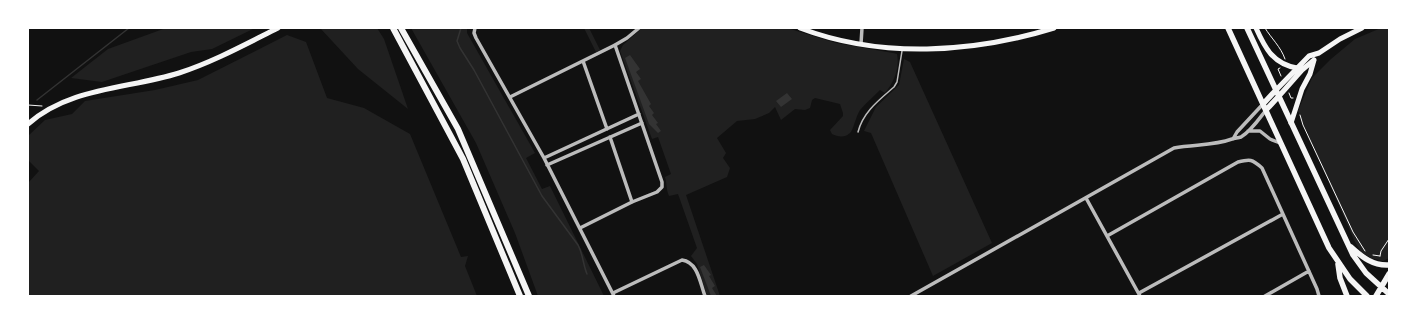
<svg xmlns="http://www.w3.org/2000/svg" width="1417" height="324" font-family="'Nunito Sans',sans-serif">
<rect width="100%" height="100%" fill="#111"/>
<path fill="#202020" d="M166,28H255L212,49L191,52L102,82L71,78L108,49Z
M322,28H377L384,39L408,109L358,69L321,29Z
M411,28H467V33L535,153L526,158L542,189L550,186L604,296H538L515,233L476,143Z
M584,28H589L600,50L596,52Z
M642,28H787L836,43L893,53L897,54C900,68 894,82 885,93L880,90C874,96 866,103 860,110C856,116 853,131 850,133C845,138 838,137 832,134L830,130L843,116V113L840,104L815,98L812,100L810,108L805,110L795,109L781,120L775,107L769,113L755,119L737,121L717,138L726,153L723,158L730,168L727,177L686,195L720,296H707L697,264L691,256L697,248L678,194L669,196C666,189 667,184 665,177L671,174L658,137L652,139L620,51L623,45Z
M1381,28H1389V258L1383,261L1371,258L1361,252L1354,240L1298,111L1312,78L1331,59L1355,39Z
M287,35L306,42L327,98L364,108L410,134L461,257L468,256L465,266L477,296H28V183L39,171L28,160V136L45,120L72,114L85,101L155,90L198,80Z
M904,59L910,62L992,243L933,276L871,133L864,131L876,107L899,85Z"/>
<path fill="#333" d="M630,55L640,69L636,72L641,79L638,81L651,104L649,106L654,113L652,115L658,123L656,124L661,131L658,133L649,124L625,58Z
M787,93L792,99L781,107L776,101Z
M704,265L711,275L709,276L715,286L712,288L717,296H711L700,267Z"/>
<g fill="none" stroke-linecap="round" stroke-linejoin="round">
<path stroke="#333" stroke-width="1.5" d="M461,28L457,41L460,48L474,70L542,196L578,245C583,254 583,265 587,274
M37,100L129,28"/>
<path stroke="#f5f5f5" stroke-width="1" d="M1265,28C1271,38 1281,47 1285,59
M1280,68L1278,69L1281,76
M1289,93L1291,98H1293
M28,105L42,106
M1300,115L1303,125L1353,232L1365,251
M1373,255L1380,256
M1380,256L1381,251L1389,239"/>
<path stroke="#bcbcbc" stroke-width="1.5" d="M858,132C863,112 879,100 894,87L897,82L902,51"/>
<path stroke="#bcbcbc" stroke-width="3.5" d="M475,28L474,33L476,38L544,158L614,296
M861,44L862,28
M583,61L607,129
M510,97L615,45L627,38L639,28
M1248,131H1260L1270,139L1280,143
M610,137L632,202
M1233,139L1237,132L1263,104
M544,158L639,114
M547,165L642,123
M1086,198L1140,296
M580,228L632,202L657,192L662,187V182L615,45
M1107,236L1238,162C1250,159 1252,159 1262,168L1317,289L1319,296
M613,293L682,260C698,262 700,283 705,296
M1139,293L1283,214
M911,296L1174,148C1194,144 1213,146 1232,139C1235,138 1238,138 1241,137C1251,131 1259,119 1266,110
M1265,296L1309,271"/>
<path stroke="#f5f5f5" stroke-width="5" d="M800,28C881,59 973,53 1054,28
M1256,28C1265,48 1273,64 1297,68
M1276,90L1309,56L1319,53L1340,39L1362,28
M1279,96L1302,70L1314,60
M1291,123L1302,89L1310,74L1314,60
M28,124C70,87 128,89 179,73C213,62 246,44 278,28"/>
<path stroke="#f5f5f5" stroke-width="5.5" d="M1228,28L1329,248L1350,279L1367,296
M1247,28L1353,255L1366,273L1389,294
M1263,104L1276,90
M1266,110L1279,96
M1351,247C1362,257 1373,266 1389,265
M1338,264L1340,278L1347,296
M1376,296L1389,274"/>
<path stroke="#f5f5f5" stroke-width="6" d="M393,28L463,159L520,296
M401,28L458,129L529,296"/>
</g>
<rect width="1417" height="324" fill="none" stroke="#ffffff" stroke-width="58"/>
</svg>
